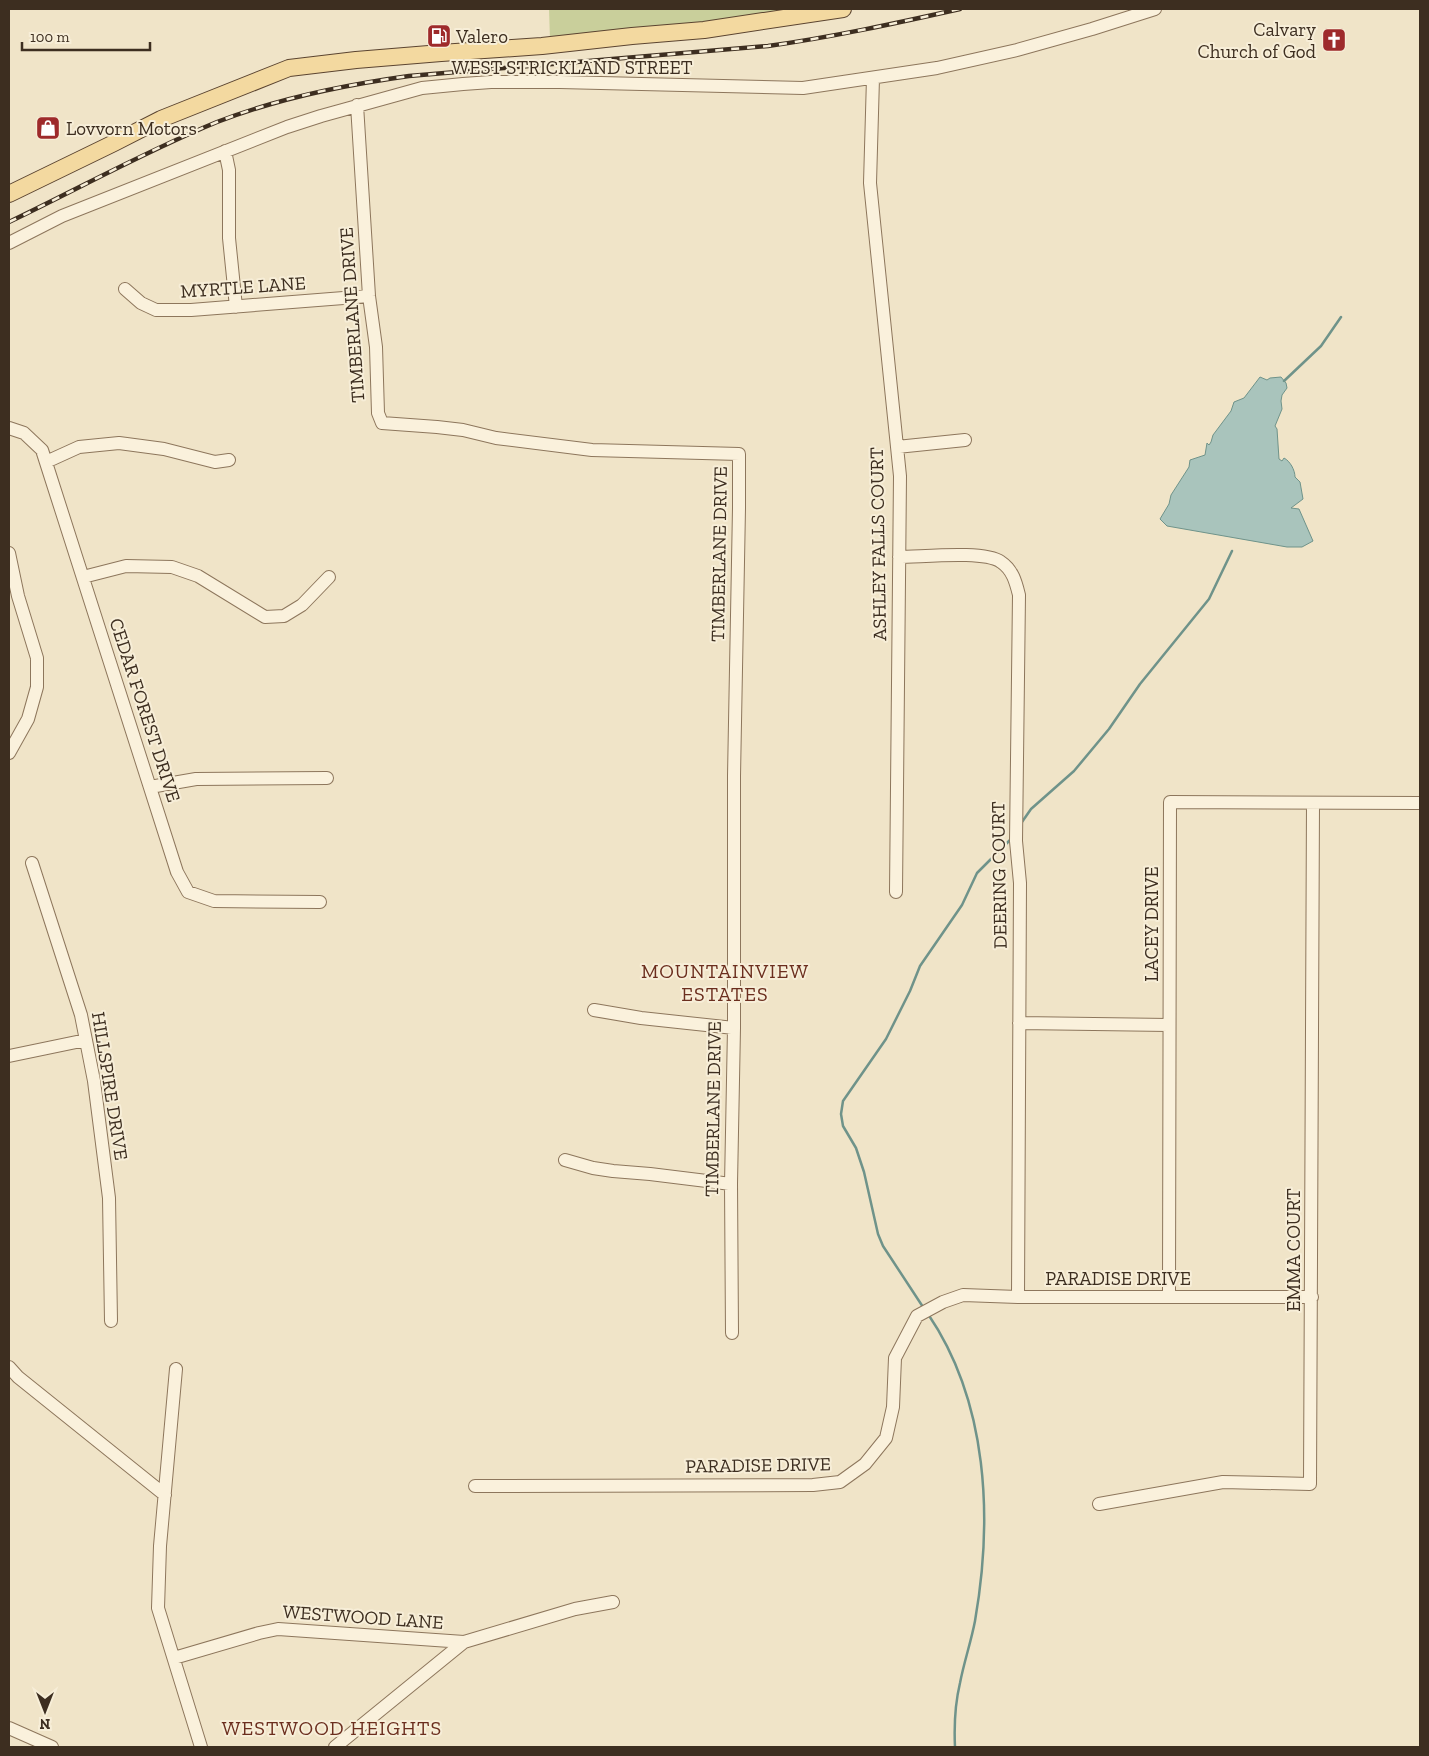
<svg xmlns="http://www.w3.org/2000/svg" width="1429" height="1756" font-family="'Zilla Slab',serif">
<rect width="100%" height="100%" fill="#f0e4c8"/>
<path fill="#c9cf9b" d="M549,9H818L550,41Z"/>
<path fill="#a9c4bc" stroke="#6f938a" d="M1260,377L1267,380L1270,378L1281,377L1286,383L1287,388L1282,395L1281,401L1282,409L1275,426L1277,429L1279,459L1282,461L1284,458C1290,461 1295,470 1295,477L1300,482L1303,499L1291,508L1299,509L1313,541L1302,547H1287L1167,526L1160,519L1169,504L1171,495L1189,467L1190,460L1205,455L1207,443L1209,445L1211,442L1213,435L1231,411L1234,402L1244,398Z"/>
<g fill="none" stroke-linecap="round" stroke-linejoin="round">
<path stroke="#6f938a" stroke-width="2.5" d="M1284,381L1321,346L1341,317
M1022,822L1031,809L1074,771L1109,729L1140,684L1209,599L1232,551
M923,1307L883,1246L878,1234L864,1172L856,1148L843,1126L841,1114L843,1101L886,1039L910,991L920,966L962,905L977,873L1010,840
M928,1314C988,1402 993,1518 975,1621C971,1642 964,1662 960,1683C955,1704 954,1726 955,1747"/>
<defs>
<path id="minor" d="M873,78L870,183L900,476L896,892
M357,105L369,296L376,347L378,413L382,423L437,427L463,430L496,438L592,450L739,454V508L734,776V1028L731,1184L732,1333
M225,151L229,170V238L236,307
M9,243L62,216L287,127L321,116L422,88L463,84L491,82H560L803,88L937,68L1017,50L1092,29L1155,9
M125,289L141,303L156,310H191L369,296
M9,428L24,433L42,450L177,872L188,892L214,901L320,902
M897,447L965,440
M46,462L79,447L119,443L164,449L215,462L229,460
M9,553L18,596L37,658V687L28,719L9,753
M899,557C922,557 984,550 1001,562C1013,570 1016,583 1019,595L1016,841L1020,883L1018,1297
M83,577L126,566L172,567L198,576L265,617L284,616L302,605L329,577
M150,787L196,779L327,778
M32,863L81,1015L94,1081L109,1198L111,1321
M594,1010L641,1018L734,1028
M1019,1023L1169,1025
M9,1056L86,1040
M565,1160L593,1168L613,1171L650,1174L731,1184
M1169,1296L1170,802L1420,803
M9,1367L18,1377L165,1495
M176,1369L160,1546L158,1608L201,1747
M475,1486L813,1485L840,1482L865,1464L886,1438L893,1407L895,1358L917,1316L943,1302L963,1295L1018,1297H1312
M1099,1504L1223,1482L1310,1484L1313,803
M174,1658L259,1633L278,1629L464,1642
M9,1728L52,1747
M335,1747L464,1642L575,1609L613,1602"/>
<path id="major" d="M9,194L114,143L161,119L289,68L356,60L441,53L542,46L632,36L704,30L843,9"/>
</defs>
<use href="#minor" stroke="#8d765c" stroke-width="14"/>
<use href="#major" stroke="#5b4430" stroke-width="18"/>
<use href="#minor" stroke="#faf1dc" stroke-width="12"/>
<use href="#major" stroke="#f3d9a0" stroke-width="16"/>
<defs>
<path id="rail" d="M9,222C78,189 146,151 217,122C279,98 344,85 409,76L768,46C833,37 897,23 960,9"/>
</defs>
<use href="#rail" stroke="#3d2e20" stroke-width="4.5"/>
<use href="#rail" stroke="#f7eed8" stroke-width="2.5" stroke-dasharray="8" stroke-linecap="butt"/>
</g>
<defs>
<symbol id="fuel-square" viewBox="-11 -11 22 22"><rect x="-9" y="-9" width="18" height="18" rx="4" fill="#9e2a2b" stroke="#f7eed8"/><path d="M-5.5-6h7V0h2V4h1.3V-2.5L3-4.5l.8-.8L6-3V5H2.5V1h-1V6h-7ZM-4.2-4.7v3.2H.2V-4.7Z" fill="#fff"/></symbol>
<symbol id="church-square" viewBox="-11 -11 22 22"><rect x="-9" y="-9" width="18" height="18" rx="4" fill="#9e2a2b" stroke="#f7eed8"/><path d="M-1.2-6h2.4v3.5h3.3v2.4h-3.3V6h-2.4V-.1h-3.3v-2.4h3.3Z" fill="#fff"/></symbol>
<symbol id="shop-square" viewBox="-11 -11 22 22"><rect x="-9" y="-9" width="18" height="18" rx="4" fill="#9e2a2b" stroke="#f7eed8"/><path d="M-5-2.5h2.3a2.7 3.5 0 0 1 5.4 0H5L5.5 6h-11ZM-1.5-2.5h3a1.5 2.3 0 0 0-3 0Z" fill="#fff"/></symbol>
</defs>
<g fill-rule="evenodd">
<use href="#fuel-square" x="425" y="22" width="28" height="28"/>
<use href="#church-square" x="1320" y="26" width="28" height="28"/>
<use href="#shop-square" x="34" y="114" width="28" height="28"/>
</g>
<g text-anchor="middle" dominant-baseline="central" stroke-width="4" stroke-linejoin="round" paint-order="stroke">
<g font-size="19" fill="#3d2e20" stroke="#f7eed8" text-anchor="start">
<text x="1316" y="29" text-anchor="end">Calvary<tspan x="1316" dy="22">Church of God</tspan></text>
<text x="456" y="36">Valero</text>
<text x="66" y="128">Lovvorn Motors</text>
</g>
<g font-size="19" fill="#3d2e20" stroke="#f7eed8">
<text x="572" y="67">WEST STRICKLAND STREET</text>
<text transform="translate(243 287) rotate(-4)">MYRTLE LANE</text>
<text transform="translate(352 315) rotate(-94)">TIMBERLANE DRIVE</text>
<text transform="translate(878 544) rotate(-91)">ASHLEY FALLS COURT</text>
<text transform="translate(719 554) rotate(-89)">TIMBERLANE DRIVE</text>
<text transform="translate(145 710) rotate(72)">CEDAR FOREST DRIVE</text>
<text transform="translate(999 875) rotate(-91)">DEERING COURT</text>
<text transform="translate(1151 924) rotate(-90)">LACEY DRIVE</text>
<text transform="translate(110 1086) rotate(81)">HILLSPIRE DRIVE</text>
<text transform="translate(713 1109) rotate(-89)">TIMBERLANE DRIVE</text>
<text transform="translate(1293 1250) rotate(-90)">EMMA COURT</text>
<text x="1118" y="1278">PARADISE DRIVE</text>
<text transform="translate(758 1465) rotate(-1)">PARADISE DRIVE</text>
<text transform="translate(363 1617) rotate(4)">WESTWOOD LANE</text>
</g>
<g font-size="20" letter-spacing="1" fill="#6b2e1e" stroke="#f7eed8">
<text x="725" y="971">MOUNTAINVIEW<tspan x="725" dy="23">ESTATES</tspan></text>
<text x="332" y="1728">WESTWOOD HEIGHTS</text>
</g>
</g>
<rect width="1429" height="1756" fill="none" stroke="#3d2e20" stroke-width="20"/>
<g transform="translate(45 1711) rotate(180)" stroke="#f7eed8" stroke-width="4" paint-order="stroke">
<path d="M0-4L9 19L0 12L-9 19Z" fill="#3d2e20"/>
<text y="-8" font-size="14" font-weight="bold" text-anchor="middle" fill="#3d2e20">N</text>
</g>
<path d="M22 42v8h128v-8" fill="none" stroke="#3d2e20" stroke-width="2.5"/>
<text x="30" y="42" font-size="15" fill="#3d2e20" stroke="#f7eed8" stroke-width="4" paint-order="stroke">100 m</text>
</svg>
